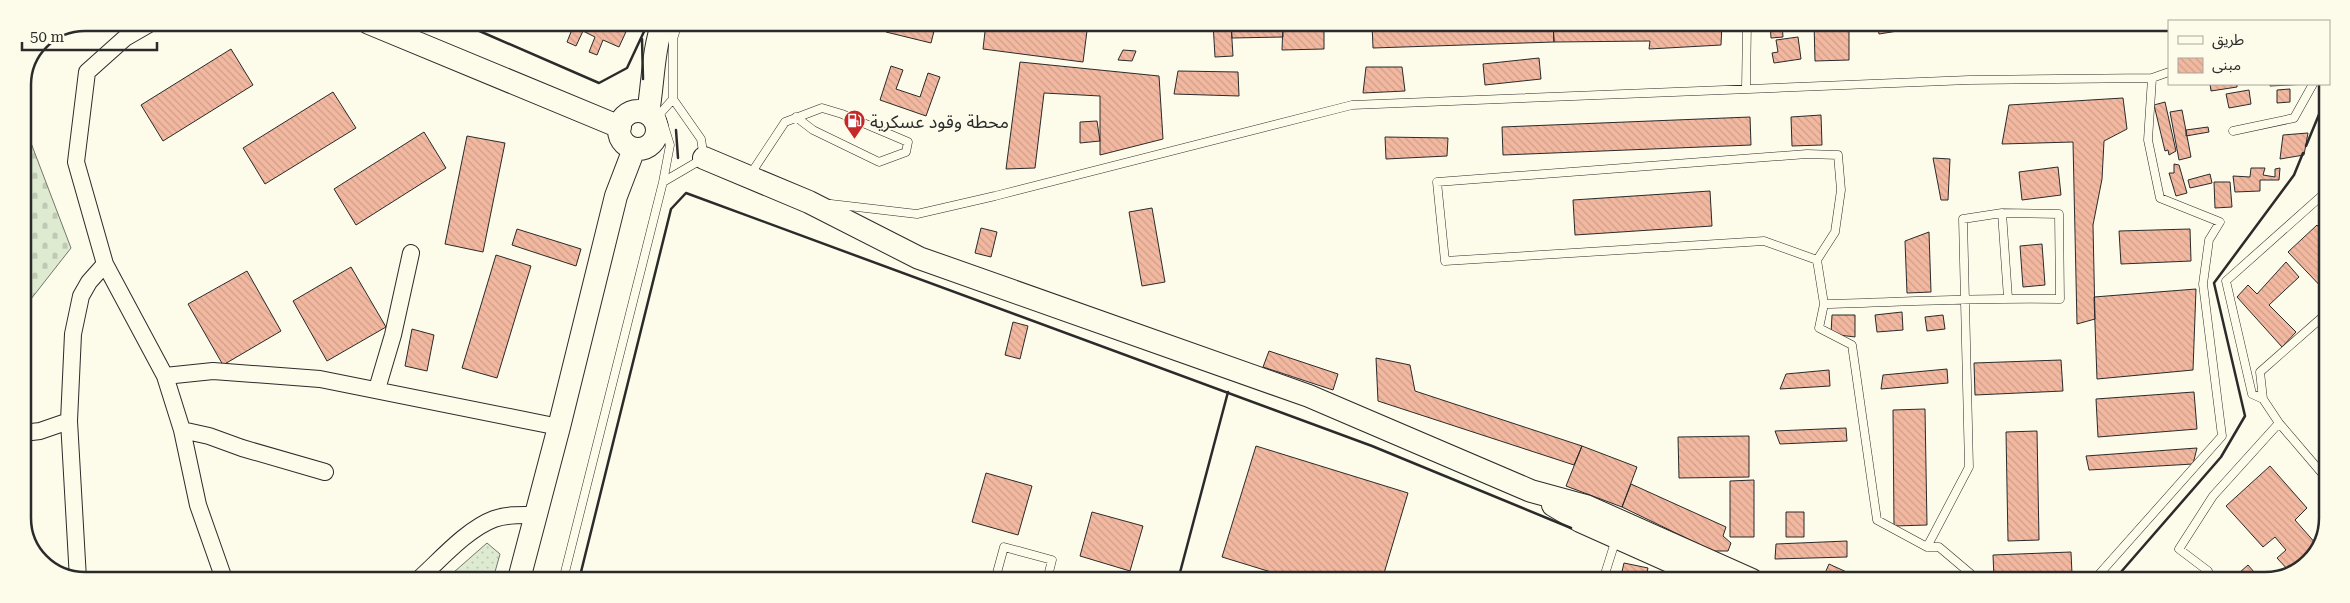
<svg xmlns="http://www.w3.org/2000/svg" width="2350" height="603" font-family="'Roboto Serif','Noto Sans Arabic',serif">
<defs>
<pattern id="grass-dots" width="8" height="8" patternUnits="userSpaceOnUse" patternTransform="scale(1.25)"><rect width="8" height="8" fill="#deebd1"/><path d="M2 2h.1M6 6h.1" fill="none" stroke="#bfcab4" stroke-width="1.8" stroke-linecap="round"/></pattern>
<pattern id="cemetery-stones" width="16" height="16" patternUnits="userSpaceOnUse" patternTransform="scale(1.25)"><rect width="16" height="16" fill="#deebd1"/><path d="M2 7V4a2 2 0 0 1 4 0v3zM10 15v-3a2 2 0 0 1 4 0v3z" fill="#bfcab4"/></pattern>
<pattern id="building-back-hatch" width="6" height="6" patternUnits="userSpaceOnUse" patternTransform="scale(1.25)"><rect width="6" height="6" fill="#f2b8a0"/><path d="M-1 5l2 2M0 0l6 6M5-1l2 2" fill="none" stroke="#d09e8a"/></pattern>
</defs>
<rect width="100%" height="100%" fill="#fdfbea"/>
<path fill="url(#grass-dots)" stroke="#74746e" d="M487,543L500,554L493,579H446Z"/>
<path fill="url(#cemetery-stones)" stroke="#74746e" d="M23,122L71,248L31,299L29,392L23,393Z"/>
<path fill="url(#building-back-hatch)" stroke="#2b2b2b" d="M564,23H630L619,47L603,40L597,55L589,52L595,37L583,31L576,46L567,42L573,27Z
M843,23H869L868,29Z
M888,23H936L931,43L886,32Z
M986,23L1058,31L1059,23H1088L1083,62L983,49Z
M1213,23H1233L1231,24L1233,56L1215,57Z
M1233,23H1283V37L1232,38L1231,24Z
M1283,23H1324V49L1282,50Z
M1372,23H1553L1554,42L1373,48Z
M1553,23H1722L1721,45L1649,49L1650,41L1554,42Z
M1770,23H1782L1783,37L1771,38Z
M1814,23L1849,24V60L1815,61Z
M1877,24H1935V25L1879,34Z
M1798,37L1801,59L1774,63L1772,53L1778,52L1776,40Z
M231,49L253,85L163,141L141,105Z
M1123,50L1136,51L1132,61L1118,60Z
M1539,58L1541,79L1485,85L1483,64Z
M1020,62L1159,76L1163,139L1100,155V96L1044,93L1035,168L1006,169Z
M891,66L903,70L896,89L920,97L928,73L940,77L926,116L880,100Z
M1366,67H1402L1405,91L1363,93Z
M1178,71L1238,72L1239,96L1174,94Z
M2210,84H2237V87L2211,91Z
M2270,84H2308L2270,86Z
M2290,89V102L2277,103V90Z
M2249,90L2251,104L2229,108L2226,94Z
M333,92L356,128L265,184L243,148Z
M2123,98L2127,129L2104,141L2102,179L2093,225L2095,319L2077,324L2073,142L2002,144L2009,105Z
M2165,102L2176,151L2169,155L2168,150L2165,151L2154,105Z
M2182,110L2191,157L2179,160L2170,112Z
M1821,115L1822,145L1792,146L1791,117Z
M1750,117L1751,145L1503,155L1502,127Z
M1097,121L1100,141L1080,143V122Z
M2208,127L2209,132L2186,136V130Z
M424,132L446,168L356,225L334,189Z
M2308,133L2304,155L2280,159L2283,135Z
M467,136L505,143L483,252L445,244Z
M1385,137L1448,138L1447,156L1386,159Z
M1933,158L1950,159L1948,200H1941Z
M2174,164L2179,165L2187,193L2176,196L2169,173H2174Z
M2058,167L2061,195L2022,200L2019,172Z
M2251,168H2265L2263,175L2275,177V169L2280,168L2279,180H2260V191L2235,192L2233,176L2250,177Z
M2210,174L2212,183L2190,188L2188,180Z
M2214,182H2230L2232,207L2215,208Z
M1710,191L1712,226L1575,235L1573,200Z
M1152,208L1165,282L1142,286L1129,212Z
M2317,225L2327,236V293L2288,252Z
M981,228L997,232L991,257L975,253Z
M517,229L581,249L576,266L512,245Z
M2190,229L2191,261L2121,264L2119,231Z
M1929,232L1931,292L1907,293L1905,241Z
M2042,244L2045,285L2023,287L2020,246Z
M496,255L531,266L497,378L462,368Z
M2286,262L2299,277L2269,305L2296,332L2282,347L2237,297L2248,285L2257,294Z
M351,267L386,327L327,361L293,301Z
M247,271L281,331L223,365L188,304Z
M2196,289L2193,370L2097,379L2094,297Z
M1902,312L1903,330L1877,332L1875,315Z
M1832,315H1855V337L1831,334Z
M1943,315L1945,329L1927,331L1925,317Z
M1013,322L1028,326L1020,359L1005,355Z
M412,329L434,335L427,371L405,366Z
M1269,351L1338,374L1333,390L1263,367Z
M1376,358L1410,365L1415,391L1582,446L1574,465L1378,401Z
M2061,360L2063,391L1975,395L1974,363Z
M1947,369L1948,383L1881,389L1883,375Z
M1829,370L1830,386L1780,389L1786,374Z
M2194,392L2197,429L2098,437L2096,399Z
M1925,409L1927,525L1894,526L1893,410Z
M1846,428L1847,441L1780,444L1775,431Z
M2037,431L2039,540L2008,541L2006,432Z
M1749,436V477L1679,478L1678,437Z
M1256,446L1408,493L1382,580H1297L1222,557Z
M1582,446L1637,467L1622,507L1566,486Z
M2197,448L2193,464L2089,470L2086,456Z
M2270,466L2307,508L2295,520L2317,545L2306,565L2289,571L2277,558L2286,550L2275,537L2263,547L2226,506Z
M986,473L1032,486L1018,535L972,522Z
M1754,480V537H1730V481Z
M1631,484L1726,527L1723,536L1731,543L1728,551H1713L1622,507Z
M1092,512L1143,526L1130,571L1080,556Z
M1786,512H1804V537H1786Z
M1847,541V557L1775,559L1776,544Z
M2071,552L2072,574L1994,578L1993,555Z
M1624,563L1648,568L1645,580H1620Z
M1829,564L1864,580H1822Z
M2248,565L2261,580H2231Z"/>
<g fill="none" stroke-linecap="round" stroke-linejoin="round">
<defs>
<path id="lane" d="M1356,23L1357,24
M1746,88L1747,23
M657,117L673,99
M2233,131L2294,118L2313,84
M750,175L785,122L822,108L842,114L908,142L906,152L879,162L813,130L796,117
M663,182L704,158L701,139L673,99V39L678,23
M831,204L917,214L995,196L1352,105L1969,80L2152,78L2169,72
M2002,213L2008,298
M1817,260L1764,241L1445,261L1437,182L1807,154L1838,155L1841,190L1835,232L1817,260L1824,304L1819,328L1852,345L1877,520L1927,547H1939L1978,580
M1824,304C1903,302 1982,297 2060,299L2059,214L2002,213L1963,219L1969,467L1927,547
M2263,399L2252,394L2226,281L2327,191
M2279,423L2263,399L2260,372L2327,313
M563,580L663,182L670,145L660,113
M995,580L1004,547L1052,560L1047,580
M1603,580L1616,539
M2094,580L2222,436L2203,284L2209,240L2220,222L2160,198L2148,140L2152,78
M2212,580L2208,571L2179,549L2213,496L2279,423L2326,478"/>
<path id="street" d="M151,23L125,38L87,72L76,162L105,264L165,376L182,430L198,505L224,579
M165,376L213,371L320,379L559,427
M377,389L393,335L411,253
M182,430L209,436L242,448L325,472
M23,433L40,431L69,421
M78,579L69,421L73,334L81,296L89,282L105,264
M419,579C440,560 467,529 494,519C508,514 522,515 536,515"/>
<path id="secondary" d="M369,23L620,127
M619 130a19 19 0 1 1 38 0a19 19 0 1 1-38 0Z
M648,113C653,85 653,48 663,23
M704,158L809,202L919,258L1309,396L1531,491L1586,506L1752,580
M1553,505L1580,521L1712,580
M519,579L559,427L616,196L634,149"/>
</defs>
<use href="#lane" stroke="#2b2b2b" stroke-width="9"/>
<use href="#street" stroke="#2b2b2b" stroke-width="18"/>
<use href="#secondary" stroke="#2b2b2b" stroke-width="24"/>
<use href="#lane" stroke="#fdfbea" stroke-width="8"/>
<use href="#street" stroke="#fdfbea" stroke-width="16"/>
<use href="#secondary" stroke="#fdfbea" stroke-width="22"/>
<path stroke="#2b2b2b" stroke-width="2.5" d="M461,23L599,83L627,68L648,23
M642,39L643,79
M676,130L678,158
M2306,146L2327,95
M579,580L671,209L686,193L1372,446L1571,528
M1178,580L1228,392
M2114,580L2221,457L2245,416L2214,283L2294,175L2303,153"/>
</g>
<defs>
<symbol id="fuel-pin" viewBox="-11 -11 22 30"><path d="M0 17L-7.5 6A9.5 9.5 0 1 1 7.5 6Z" fill="#c62828" stroke="#fdfbea"/><path d="M-5.5-6h7V0h2V4h1.3V-2.5L3-4.5l.8-.8L6-3V5H2.5V1h-1V6h-7ZM-4.2-4.7v3.2H.2V-4.7Z" fill="#fff"/></symbol>
</defs>
<g fill-rule="evenodd">
<use href="#fuel-pin" x="842" y="108" width="25" height="34"/>
</g>
<g text-anchor="middle" dominant-baseline="central" stroke-width="4" stroke-linejoin="round" paint-order="stroke">
<g font-size="18" fill="#2b2b2b" stroke="#fdfbea" text-anchor="start">
<text x="870" y="121">محطة وقود عسكرية</text>
</g>
</g>
<path d="M0 0H2350V603H0ZM85 31H2265A54 54 0 0 1 2319 85V518A54 54 0 0 1 2265 572H85A54 54 0 0 1 31 518V85A54 54 0 0 1 85 31Z" fill="#fdfbea" fill-rule="evenodd"/>
<path fill="none" stroke="#2b2b2b" stroke-width="2.5" d="M85 31H2265A54 54 0 0 1 2319 85V518A54 54 0 0 1 2265 572H85A54 54 0 0 1 31 518V85A54 54 0 0 1 85 31Z"/>
<rect x="2168" y="20" width="162" height="65" fill="#fdfbea" stroke="#a9a89e"/>
<rect x="2178" y="36" width="25" height="8" fill="#fdfbea" stroke="#a9a89e"/>
<text x="2212" y="45" font-size="15" fill="#2b2b2b">طريق</text>
<rect x="2178" y="58" width="25" height="15" fill="url(#building-back-hatch)" stroke="#a9a89e"/>
<text x="2212" y="70" font-size="15" fill="#2b2b2b">مبنى</text>
<path d="M22 42v8h135v-8" fill="none" stroke="#2b2b2b" stroke-width="2.5"/>
<text x="30" y="42" font-size="15" fill="#2b2b2b" stroke="#fdfbea" stroke-width="4" paint-order="stroke">50 m</text>
</svg>
